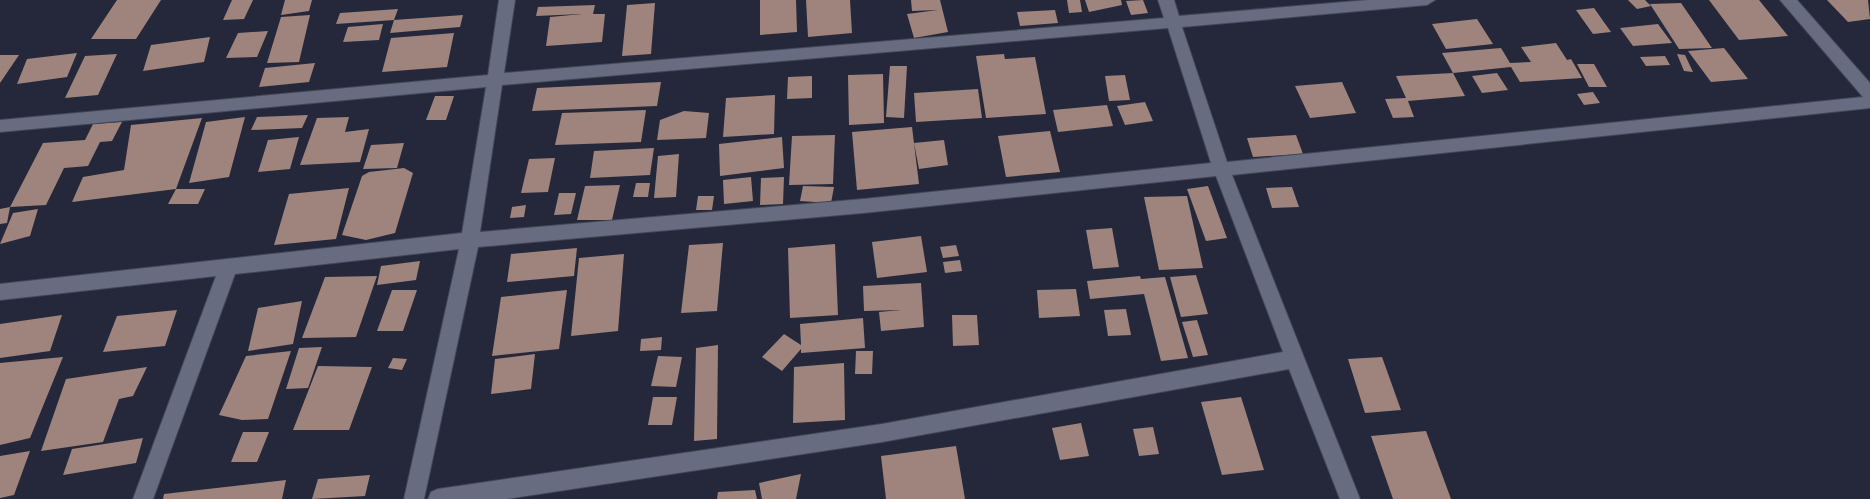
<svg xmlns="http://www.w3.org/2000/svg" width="1870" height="499" font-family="Lato,sans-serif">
<rect width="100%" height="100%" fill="#25283b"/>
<path fill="#9e847c" d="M117,0H161L136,39H91Z
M232,0H253L244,19L223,20Z
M285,0H312L309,11L281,15Z
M760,0H796L797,32L760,35Z
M806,0H850L852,33L808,37Z
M911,0H940L948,32L914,38L907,14L938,10L912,11Z
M1067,0H1080L1082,12L1069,13Z
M1085,0H1121L1122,5L1089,12Z
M1143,0L1148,13L1131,15L1126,1Z
M1628,0H1645L1651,6L1637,9Z
M1709,0H1759L1788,36L1739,40Z
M1827,0H1868L1870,19L1848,22Z
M655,3L651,54L622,56L627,5Z
M1681,3L1712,48L1679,49L1650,4Z
M595,5L593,14H605L602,42L546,46L550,17L582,14L536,16L538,7Z
M1594,8L1611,32L1593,34L1576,10Z
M398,9L394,20L336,24L340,13Z
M1055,10L1058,23L1020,26L1017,12Z
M310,15L299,62L267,63L281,17Z
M463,15L460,27L390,33L394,20Z
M1477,19L1493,44L1446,49L1432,24Z
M383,24L379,40L343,42L348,27Z
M1658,24L1672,43L1633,46L1620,28Z
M268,31L257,57L226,58L238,33Z
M454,33L447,67L382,72L391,38Z
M210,37L204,62L143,71L151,45Z
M1556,43L1567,60L1571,59L1582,78L1520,82L1511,67L1453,73L1442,53L1501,48L1510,63L1531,62L1521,47Z
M1724,48L1748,79L1711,82L1688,51Z
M77,53L67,77L17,84L27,59Z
M117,54L98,95L65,98L85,56Z
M1004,54L1005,59L1035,57L1046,114L986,118L976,56Z
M1677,54L1685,55L1693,72L1684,71Z
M0,55H19L0,83Z
M1665,56L1670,65L1646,66L1640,57Z
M315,63L309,82L259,87L265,68Z
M1577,64H1594L1607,87H1589Z
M890,66H907L904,118L886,117Z
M1453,73L1465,96L1408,101L1414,117L1393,118L1385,99L1406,98L1396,76Z
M1497,73L1508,90L1482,93L1472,76Z
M883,74L884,123L849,125L848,75Z
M1125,75L1130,100L1109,101L1105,76Z
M812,76V98L787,99L788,77Z
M661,82L657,106L532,111L537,88Z
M1342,82L1356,113L1310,118L1295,86Z
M978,89L982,118L916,122L914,93Z
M1593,92L1600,103L1584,105L1577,94Z
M775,95L774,134L723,137L726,98Z
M435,96H454L446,120H426Z
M1145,102L1153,121L1125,125L1117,106Z
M1107,105L1113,126L1058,132L1053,110Z
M646,110L641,142L555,145L562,113Z
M684,111L709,113L706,138L657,140L660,120Z
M308,115L302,128L251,130L257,117Z
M245,117L229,177L189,183L206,122Z
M349,117L345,132L369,129L360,162L300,165L317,118Z
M202,118L176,189H205L198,204H168L176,189L72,202L83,177L124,170L131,125Z
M122,122L112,141L100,142L88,166L64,168L46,205L10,207L43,143L85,140L93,124Z
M912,127L919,184L857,190L852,132Z
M1050,131L1060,172L1006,177L998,136Z
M835,135L833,184L789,185L792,136Z
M1296,135L1303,154L1253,157L1247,138Z
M299,137L290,169L258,172L268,140Z
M782,137L784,168L720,176L719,144Z
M944,140L948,165L919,169L914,143Z
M404,143L397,168L363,169L371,145Z
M654,148L650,175L590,178L594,151Z
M679,154L676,197L654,198L658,156Z
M555,158L548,192L521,193L529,159Z
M404,168L413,173L395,233L366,240L342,235L362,176L369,172Z
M751,177L753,201L724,204L723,180Z
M784,177L783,204L760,205L761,178Z
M636,183H650L648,197H633Z
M620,185L612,220H577L585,186Z
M803,186L834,187L831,203L800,201Z
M1208,186L1227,238L1206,241L1187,189Z
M1292,187L1299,207L1272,208L1266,188Z
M349,188L336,239L274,245L289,194Z
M559,193H576L571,214L554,215Z
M698,196H714L712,210H696Z
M1187,196L1203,268L1159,270L1144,197Z
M526,205L524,217L510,218L512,207Z
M10,207L7,223L0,224V209Z
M38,209L30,236L0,244L13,213Z
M1112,228L1119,267L1093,269L1086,230Z
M921,236L927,272L877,278L872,242Z
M723,243L717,311L681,313L689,245Z
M835,244L838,315L790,318L788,248Z
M956,245L959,256L943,258L940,247Z
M577,248L574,276L507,282L511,254Z
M624,254L618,331L571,336L579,258Z
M960,260L962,271L945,273L943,262Z
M420,261L416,280L377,285L381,266Z
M1196,275L1208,314L1181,317L1170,277Z
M377,276L356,337L302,338L325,277Z
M1140,276L1141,279L1165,277L1188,358L1161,361L1144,294L1090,299L1087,281Z
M921,283L924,327L881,331L879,312L901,310L864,311L863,286Z
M1076,289L1080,316L1039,318L1037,290Z
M392,290H417L403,331H377Z
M567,290L559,349L492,356L501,297Z
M302,301L293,344L248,351L258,308Z
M1126,309L1131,335L1108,336L1104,310Z
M177,310L165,346L103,352L117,316Z
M62,315L50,351L0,358V324Z
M952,315H977L979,345L953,346Z
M863,318L865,348L801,353V349L782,371L762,357L784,334L801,345L800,324Z
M1197,320L1208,355L1193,357L1182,322Z
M662,337L661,350L640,351L641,339Z
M718,345L717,439L694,441L696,348Z
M322,347L308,388L286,389L299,348Z
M291,351L268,419L242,420L219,415L246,356Z
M856,351H873L872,374H855Z
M535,354L531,389L491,394L495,359Z
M658,356L682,357L676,387L651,386Z
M63,357L30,438L0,445V363Z
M1382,357L1401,410L1365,413L1348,359Z
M393,358L407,359L402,370L388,368Z
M844,363L845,420L793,423L794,367Z
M318,366L372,367L349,430H293Z
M147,367L133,396L119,399L103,442L41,451L66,379Z
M653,397H677L672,425H648Z
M1241,397L1264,470L1222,475L1201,402Z
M1081,423L1089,456L1060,460L1052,428Z
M1153,427L1159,454L1139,456L1133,429Z
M1426,431L1451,499H1393L1371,436Z
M243,432H269L257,462H231Z
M143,438L136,463L63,475L72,449Z
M956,446L965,499H886L881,456Z
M30,451L14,495L0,498V456Z
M801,474L796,499H762L759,483Z
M370,475L365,496L312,499L318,479Z
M286,480L282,499H163L164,494Z
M755,490L757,499H717L718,492Z"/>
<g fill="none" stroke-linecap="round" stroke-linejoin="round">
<defs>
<path id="minor" d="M499,0H515L504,73L1164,18L1158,0H1174L1179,16L1368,0H1435L1427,5L1182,27L1227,162L1863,97L1780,0H1797L1870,83V108L1232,175L1360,499H1340L1289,369L882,442L506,499H428L431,492L438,489L882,424L1283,352L1216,176L863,213L478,247L424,499H404L459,249L235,274L153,499H133L216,276L0,300V284L462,233L486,87L0,132V120L488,75ZM1168,28L1211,163L863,199L480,232L502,85Z"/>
</defs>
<use href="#minor" stroke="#434655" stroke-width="2"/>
<use href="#minor" fill="#676c81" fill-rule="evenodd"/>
</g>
</svg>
